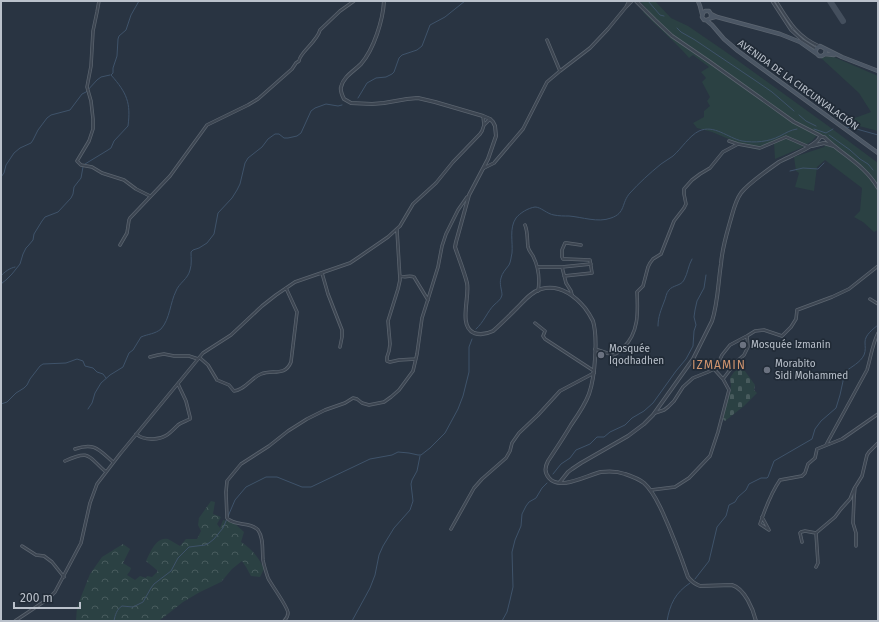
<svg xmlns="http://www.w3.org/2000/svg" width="879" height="622" font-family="'Fira Sans',sans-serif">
<defs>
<pattern id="forest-crowns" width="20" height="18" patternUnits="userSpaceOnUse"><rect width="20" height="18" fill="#2b4143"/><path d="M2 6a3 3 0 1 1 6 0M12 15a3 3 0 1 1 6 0" fill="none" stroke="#485b5d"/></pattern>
<pattern id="cemetery-stones" width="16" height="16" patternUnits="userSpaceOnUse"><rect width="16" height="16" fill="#2b4143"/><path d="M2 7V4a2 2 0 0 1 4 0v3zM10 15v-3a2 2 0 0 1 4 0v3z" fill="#485b5d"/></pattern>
</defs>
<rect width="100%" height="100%" fill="#293442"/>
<path fill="#2b4143" d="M640,1H655L671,18L688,26L726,52L831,128L878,163V230L874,232L863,222L854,217L860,211L862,188L825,160L817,167L814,191L795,187L799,173L796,171L794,157L824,147L830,140L819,133L812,141L801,148L775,159L774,143L759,150L741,146H735L731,140L712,132L697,128L693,123L704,117V111L710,106L707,101L710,97L702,82L706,78L701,72L709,67L693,55L689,58C675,41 658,28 643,12L647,9Z
M828,56L834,57L878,76V131L844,122L871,112L859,93L821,58Z"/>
<path fill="url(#forest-crowns)" d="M211,501L215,502L213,514L221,517L217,524L220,528L223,520L233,522L244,532L241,542C252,549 259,558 264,569L260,577L251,576L246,567L242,561L232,569L221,582L200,592L183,602L159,621H76L77,607L90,574L102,557L123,544L130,549L123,563L131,568L130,571L127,575L135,580L140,576L146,578L147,576L152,577L158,571L146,561C150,553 156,536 168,539C172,541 176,544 180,546L186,539H197L201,531L198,525L199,518Z"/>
<path fill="url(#cemetery-stones)" d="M742,367L755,385L754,390L757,393L744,406L725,421L723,419L731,386L730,378L734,372Z"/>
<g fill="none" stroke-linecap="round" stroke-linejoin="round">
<path stroke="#3f536a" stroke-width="1" d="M648,1L660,15L664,16
M677,28L681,32L695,40L756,81L772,92L794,111
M358,98L367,83L376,78L386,77L392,74L394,72L399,58L402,55L417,50L422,46L430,25L445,17L465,1
M799,115L806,121L816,126
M845,127L853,128L878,135
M814,129L826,133L833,129
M829,135L850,150L860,159L868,164L873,170
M85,164L108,150L111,148L114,141L128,126C131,103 127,93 111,75L113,73V68L117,56L118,39L119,36L126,30L131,15L139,1
M790,171L803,168L818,169L824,163
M1,177L4,173L6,165L14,153L20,148L31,143L33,140L38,130L47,118L51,115L70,110L82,94L86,92L97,80L101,77L110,75
M1,276C4,272 10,268 15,267
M1,285L2,283L6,280L12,274L20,264L23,254L26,248L28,246L33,240L34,234L42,221L45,217L58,212L71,198L73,194L74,187L81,178L83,167
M658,326C658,317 661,310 664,302C666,298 666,293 669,290C673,285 681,286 684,280C688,273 688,266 692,259
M476,329C484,322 487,312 494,305C497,302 501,300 502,295C502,290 499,284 501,278C502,273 506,269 509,265C511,261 511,257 512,253C513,242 509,228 516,218C520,213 528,208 535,207C541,207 547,214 554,215C559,216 564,216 569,216C582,217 598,223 611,218C626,213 621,203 630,193C639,183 650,173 661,164C665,161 669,159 673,156C682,148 689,136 699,131C714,124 728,138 742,141C755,143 768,142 780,136C786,133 790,130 797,129
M1,404L7,402L16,393L24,388L27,385L30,379L40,366L43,364L66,363L77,359L83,361L85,366L93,368L97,372L103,374L106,378
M88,409L92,403L95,393L101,383L110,375L123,367L129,353L133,350L141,337C148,334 155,334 161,329C170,319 170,303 176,291C179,283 188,279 190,270C192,264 191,258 191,252L193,250L199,248L207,243L214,234L218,213L232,198L237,190L240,184L245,163L248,158L262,147L268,139L275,134H279L284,138H288L297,136L301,133L311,111L315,108L326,104L338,106L342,105
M553,474L561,464L570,458L576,450L590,444L597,437H604L610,432L625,425L632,418L644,411L653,403L676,371L686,359L693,346L694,331L696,325L694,317L695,310L697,301L704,288L706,275
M695,579L709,561L717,527L726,516L729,505L735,502L738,497L746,490L749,484L761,478H767L768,477L774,461L812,439L815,429L821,421L836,408L840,395L845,372C852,366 860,363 864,355C866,350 865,347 865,342C865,335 873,329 878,325
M114,621C115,615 117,609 122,606L133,607L143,602L151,588L154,584L171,571L178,558L189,547L205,545L209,543L214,539L223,528L235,500L246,487L266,477H277L302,487H311L370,459L392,455L398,452L409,453L418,455H421L430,448L445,433L458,409L463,396L469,372V347L472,339
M352,621L370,588L375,575L379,555L383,546L394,528L410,510L413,501L411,484L412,480L417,471L420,456
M502,621L507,612L510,600L513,587L512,552L515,540L521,526L522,514L526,506L529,502L536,498L542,488L547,483
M667,621C670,604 675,593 690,583"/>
<path stroke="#444f5d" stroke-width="6" d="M830,1L843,21"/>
<defs>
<path id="minor" d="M99,1L97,12L93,31L91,66L87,87L91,101L93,119V129L89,141L77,161L81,165L92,167L102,173L124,180L136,189L150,196
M629,1L626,7L632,1
M772,1L791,30L802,40L816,49
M776,1C788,20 797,37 819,46
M547,40L560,71
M483,116L484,125L490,119
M729,141L738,144L760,148L786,137L809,147
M484,168L494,163L523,129L547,82L560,71L590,48L608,29L626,7
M525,225C528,232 527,240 528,247C529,251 531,253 533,256C538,266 540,279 538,291
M397,230L400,280L398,289L388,321L390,344L389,351L387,357V361L390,362L399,360L416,359
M120,245L127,233L129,220L130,218L170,176L207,125L248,105L258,99L292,69L296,63L299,61C299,53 317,42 320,30L340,11L354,1
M537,267H562L566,283L571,291L572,295
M562,267L591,264
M322,273L328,294L342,330V337L340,347
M400,276C405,278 409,275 414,277L428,300
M564,276L592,273L590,260L566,259H563L562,257V250L565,243H567L581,245
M870,299L878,304
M535,323L545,331L543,336L545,339L594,371
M595,349L613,355C617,354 620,351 623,348C639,333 638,312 637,292L643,286L648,267L650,263L653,259L661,254L674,221L684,208L686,204L684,194V189L692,180L700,174L710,168L723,152L738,144
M150,357L158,355L164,354L174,356H189L198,359
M200,358L208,365L217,380L229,385L234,391C245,390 251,378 261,374C272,369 285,377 291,362L297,312L286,288
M714,369L723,379
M655,413L664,410L668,407L674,401L683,387L693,378L708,372L714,369L717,366L722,355L730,345L747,336L755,331L764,330L782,336L791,327L796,319L797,310L832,297L849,289L878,266
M136,434C141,438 145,439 151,439C164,440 170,433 178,425C182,422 186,421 190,419V417L186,401L178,384
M826,445L867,370C871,357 872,345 878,333
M75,449C95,442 99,450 113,462
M65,461C91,449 88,457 106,472
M855,487L854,498L853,523L856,533V546
M651,490L675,487L689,478L710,456L718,432L729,390L723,379L736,362L744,355L748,347L747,336
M762,517L769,530L760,524C765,509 771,493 780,480L802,476L805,473L808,464L815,458L817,449L842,439L878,414
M451,529L474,488L482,479L506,458L510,451L512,443L519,433L538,415L560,391L594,373
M816,533L835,517L841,509L850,499L854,489L862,476L867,455L869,452L878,443
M802,542L800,533L801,532L805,531L816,533L818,563L816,567
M22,546L36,555L44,556L52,562L64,577
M15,621L48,599L55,592L81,543L90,503L97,484L120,454L203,353L231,335L262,306L276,295L295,282L350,263L359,257L388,237L400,226L413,204L436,183L453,162L480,134L482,131L484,125
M284,621C286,619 288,616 288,613C288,607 272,586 268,578C266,572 264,566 263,560C262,551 264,538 258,530C250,521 235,527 227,518L226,492L227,481L241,464L269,446L288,431L307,419L325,410L345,403L353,398L357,399L362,403L369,405L384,402L391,397L399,390L413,371L417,354L422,318L429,296L438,267L442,246L446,234L458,210L467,197"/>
<path id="tertiary" d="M384,1C383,20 374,49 361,64C354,71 343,77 341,87C340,91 342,95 344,99L351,103L372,104L384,103L407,99L418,98L435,102L483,116L490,119L493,122L495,126L496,136L488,159L469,195L456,242L455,247C459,259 464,271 467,283C470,297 458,326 474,333C480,335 487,334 493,331C501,324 509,316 517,308C524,301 531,292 541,289C559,284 574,295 585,308C588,312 591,317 593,321C598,338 595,377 589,394C585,405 578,415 571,425C564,437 556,449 548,461C545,467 544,472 549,478C560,491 587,475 601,472C609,471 617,471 625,474C631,476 639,479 644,483C653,491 657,501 662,511C672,533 680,554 688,577C691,581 695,584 700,586L732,585C745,589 753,609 756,621
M636,1L655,20L672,36L710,62L794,122L821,136
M812,146L824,143L834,146
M560,482L568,472L572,469L581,463L628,436L644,424L653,415L693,359L712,321C718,303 718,283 721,264C722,249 726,236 730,222C733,212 735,201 741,193C748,184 769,169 779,162C788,157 817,146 820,137H824C842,155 864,164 878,188"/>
<path id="secondary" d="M698,1L700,6L702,14
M711,14L717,17L780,34L800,42L817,54
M711,18V14L709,11H705L703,13L702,17L704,20H707L711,18L715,17
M706,20L712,25L724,39L738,51L878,153
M824,48L842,57L878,71
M825,54L826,50L824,48L820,46C817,47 815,49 816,53L819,56H822L825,54L834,55"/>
</defs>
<use href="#minor" stroke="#5b646f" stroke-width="3.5"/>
<use href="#tertiary" stroke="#5b646f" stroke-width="4"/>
<use href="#secondary" stroke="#5b646f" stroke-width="4.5"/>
<use href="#minor" stroke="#3d4652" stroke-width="2"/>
<use href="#tertiary" stroke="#3d4652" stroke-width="2.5"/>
<use href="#secondary" stroke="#4b5664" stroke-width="3"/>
</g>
<g fill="#6b7280" stroke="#212b37" stroke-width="1.5">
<circle cx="743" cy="345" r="4"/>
<circle cx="601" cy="355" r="4"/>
<circle cx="767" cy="370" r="4"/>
</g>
<g text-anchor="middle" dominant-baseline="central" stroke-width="3.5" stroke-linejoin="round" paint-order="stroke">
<g font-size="10" fill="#bac1cb" stroke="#212b37">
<text transform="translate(798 85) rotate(36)">AVENIDA DE LA CIRCUNVALACIÓN</text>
</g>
<g font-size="10" fill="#bac1cb" stroke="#212b37" text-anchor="start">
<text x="751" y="345">Mosquée Izmanin</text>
<text x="609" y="349">Mosquée<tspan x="609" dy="12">Iqodhadhen</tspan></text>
<text x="775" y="364">Morabito<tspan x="775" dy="12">Sidi Mohammed</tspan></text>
</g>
<g font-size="12" letter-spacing="1" fill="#d1956f" stroke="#212b37">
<text x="719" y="365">IZMAMIN</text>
</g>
</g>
<rect width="879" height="622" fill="none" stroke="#bac1cb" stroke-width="4"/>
<path d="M14 602v6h66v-6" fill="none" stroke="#bac1cb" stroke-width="2"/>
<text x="20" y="602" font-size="12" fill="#bac1cb" stroke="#212b37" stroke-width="3" paint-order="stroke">200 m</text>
</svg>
